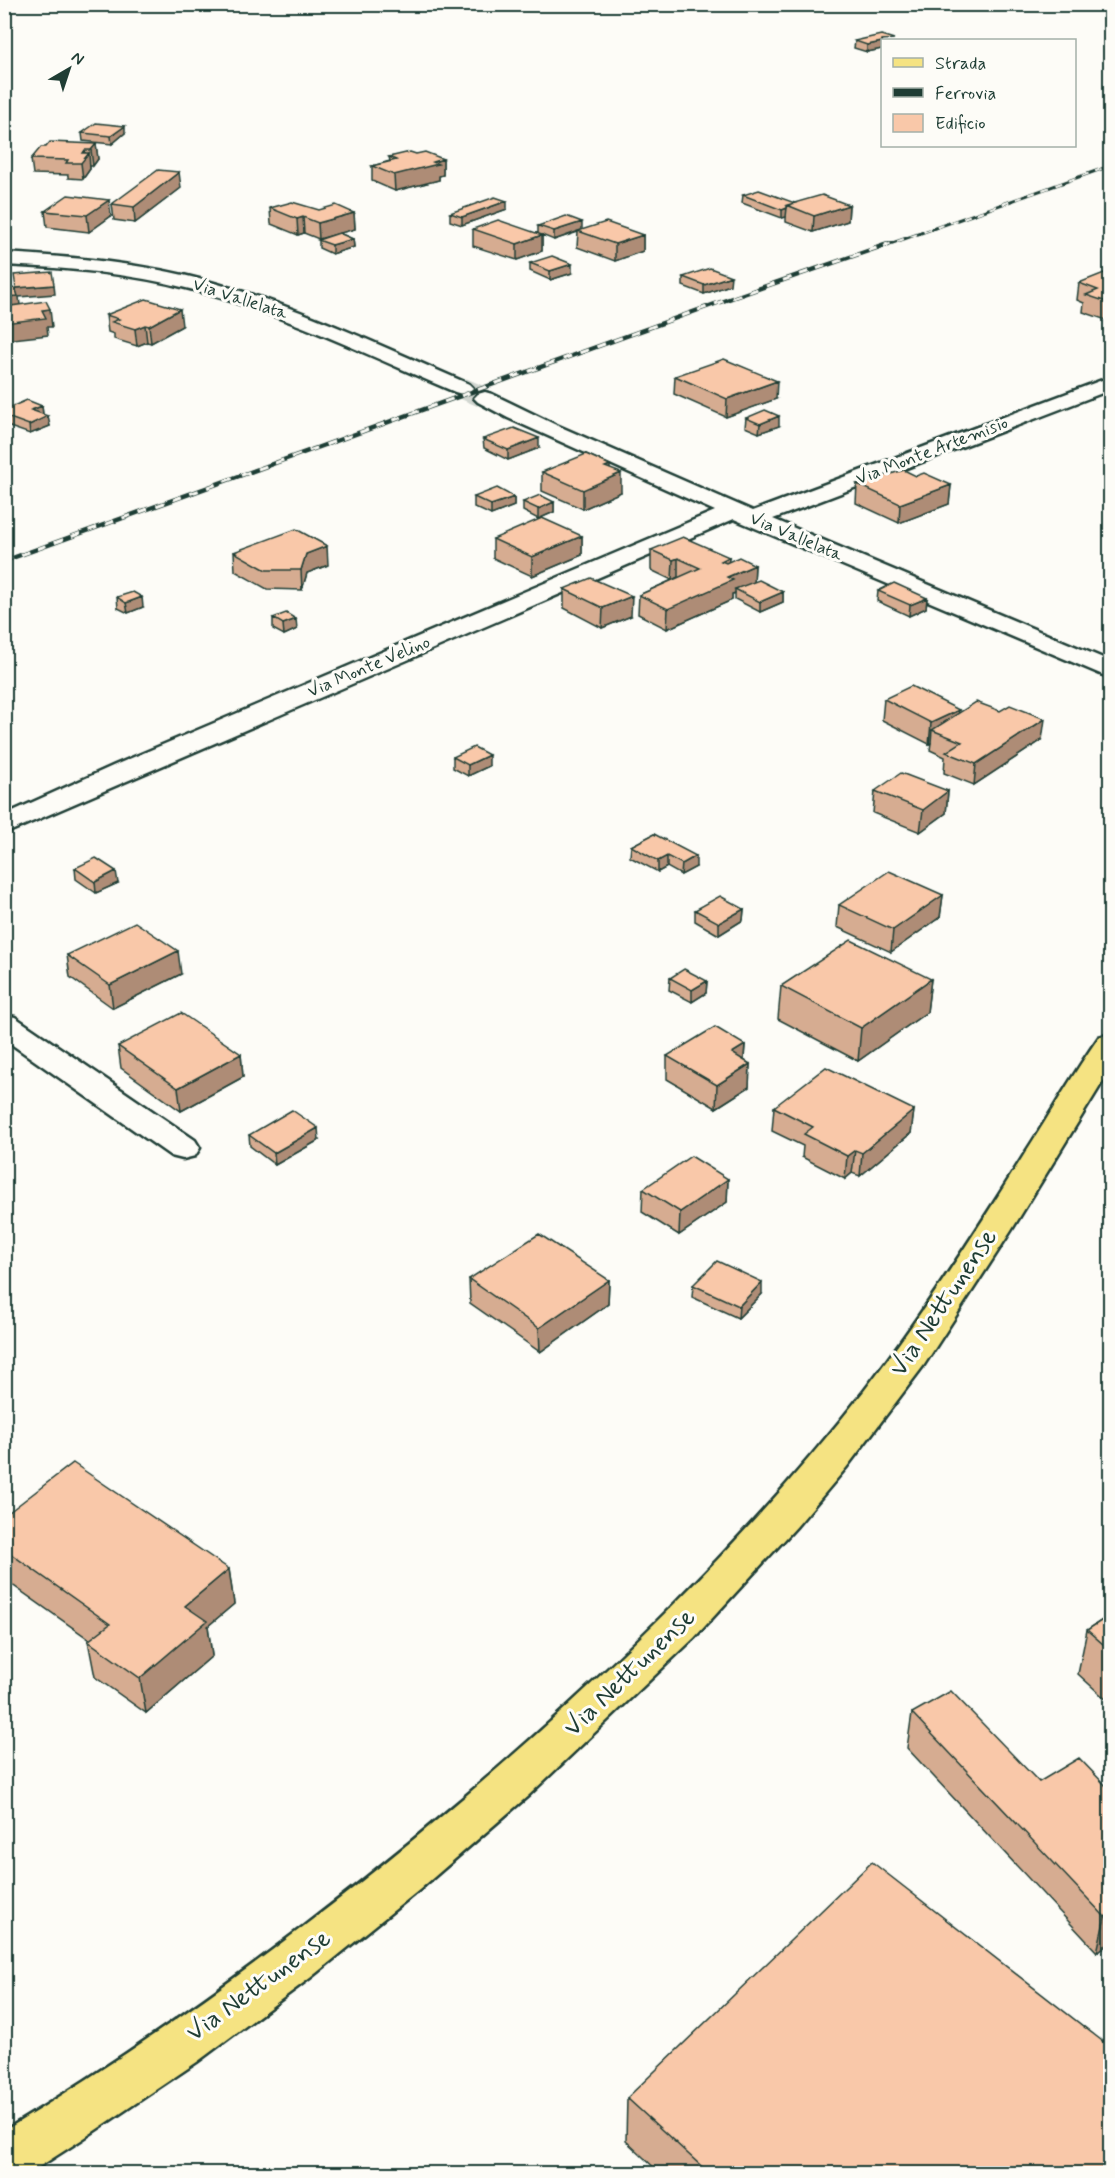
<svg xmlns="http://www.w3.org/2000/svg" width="1115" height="2178" font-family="Mynerve,sans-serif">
<rect width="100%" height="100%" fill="#fdfcf7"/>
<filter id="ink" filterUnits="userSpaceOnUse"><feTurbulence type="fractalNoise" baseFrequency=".0167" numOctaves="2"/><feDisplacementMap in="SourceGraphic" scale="12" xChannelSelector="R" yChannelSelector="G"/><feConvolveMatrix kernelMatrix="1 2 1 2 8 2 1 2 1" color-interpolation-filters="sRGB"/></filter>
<g filter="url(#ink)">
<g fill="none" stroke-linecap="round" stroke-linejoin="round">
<path stroke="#d1d6d0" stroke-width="21" stroke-dasharray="21 10" stroke-linecap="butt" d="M462,388L485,398"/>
<defs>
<path id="minor" d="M4,253C73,257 141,263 207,281C298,306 383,347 469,384L473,388L469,392L462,394L455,392C368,355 282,313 190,289C130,273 67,268 4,265Z
M1110,377V390L773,519L1110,661V678L734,519L4,834V815L115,765L715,511L508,418L478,402L474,398L478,394L485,392L492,394L554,424L753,511Z
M4,1015L15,1017L195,1140L200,1148L195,1156L183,1159L171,1156L4,1039Z"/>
<path id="primary" d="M1110,1034V1070L1011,1231L924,1365L846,1468L797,1526L694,1638L529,1795L419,1890L310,1978L197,2062L81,2140L28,2174H4V2131C168,2032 322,1918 468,1794C612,1671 747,1540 864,1391C923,1314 976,1232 1027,1150C1051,1113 1073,1074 1099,1037Z"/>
</defs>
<use href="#minor" stroke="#1f3d34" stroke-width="5"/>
<use href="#primary" stroke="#1f3d34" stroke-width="5"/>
<use href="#minor" fill="#fdfcf7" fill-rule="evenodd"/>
<use href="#primary" fill="#f5e382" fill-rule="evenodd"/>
<defs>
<path id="rail-far1" d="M884,246L1110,166"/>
<path id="rail" d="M4,561L726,300L888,244"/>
</defs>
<use href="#rail-far1" stroke="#1f3d34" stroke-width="3"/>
<use href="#rail" stroke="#1f3d34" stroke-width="4.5"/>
<use href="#rail-far1" stroke="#fdfcf7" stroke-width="2" stroke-dasharray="7" stroke-linecap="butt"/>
<use href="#rail" stroke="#fdfcf7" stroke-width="3" stroke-dasharray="9" stroke-linecap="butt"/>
</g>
<path fill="#d6ac91" stroke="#1f3d34" stroke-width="1.5" d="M882,40V49L867,52L854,48L855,41Z
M82,133H125L112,144L83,141Z
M96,144L98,159L93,166H90V169L83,179L68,178V175L33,174L31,159L46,147Z
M416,154L443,159V175L439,176V180L395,191L372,181V166L390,161L389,157Z
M181,188L135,223L114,220L112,204Z
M743,195L795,203L849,205L848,221L813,232L786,222V217L782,218L742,203Z
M270,208L354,213L355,229L339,233L353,239L354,247L332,254L319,248V239L304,233L298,235L271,224Z
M507,209L462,225L450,221V213Z
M45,211L111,216L89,232L47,227Z
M538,226L643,235V251L615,261L577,247L578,232L554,240L542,235V251L517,260L473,246V229L538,233Z
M530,263L572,273L550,280L530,271Z
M1110,276V320L1109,321L1083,312L1084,303L1077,300L1079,283Z
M683,277L730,285L704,294L683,286Z
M106,315L182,326L151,343L147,342L137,346L114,339V334L108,332Z
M675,376L776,399L726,417L674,394Z
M42,406L43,415L50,426L30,434L4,425V410Z
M746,418L779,426L759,433L745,427Z
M483,439L539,448L508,460L484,448Z
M610,469L621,492L583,509L542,491V472Z
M857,484L951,485L949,504L899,523L856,503Z
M474,497H514V506L491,515L474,507Z
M523,502H554V512L538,519L523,511Z
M582,536V555L532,576L493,558V539Z
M651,550L729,557L728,562L755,565L754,582L783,592V602L760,612L735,599V593L732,594V600L667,629L638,614L639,595L672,580L651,570Z
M234,552L328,565L307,573L302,590L267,589L235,571Z
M564,589L631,616L602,628L564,608Z
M878,591L927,598L926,608L909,616L877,601Z
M117,597L143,607L128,613L118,608Z
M273,618L297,629L284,635L273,629Z
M884,699L959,713L1042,740L974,785L944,773L945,757L930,750L931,743L929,744L882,720Z
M453,757L489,766L468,776L453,768Z
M875,791H948L946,813L920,832L873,813Z
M654,834L696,867L681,875L667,867L658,872L630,857L631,846Z
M75,868L118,883L96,893L76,879Z
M943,895L940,917L891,952L837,927L839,905Z
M744,909L743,920L719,935L695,921V910Z
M67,955L181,974L113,1008L70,977Z
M670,978L707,981L706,993L692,1002L669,990Z
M931,979L927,1012L858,1061L778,1019L781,986Z
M745,1045L744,1060L750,1064L749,1087L716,1108L667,1079V1056Z
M118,1046L241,1054L243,1077L181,1111L121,1068Z
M774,1107L914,1110L911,1133L860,1176L852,1173L845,1179L802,1157L803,1146L772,1131Z
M249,1135L319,1140L275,1165L250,1146Z
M728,1179L727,1202L679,1235L642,1212L643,1189Z
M469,1279L609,1280L608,1304L540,1352L470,1303Z
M693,1285L762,1294L738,1318L692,1297Z
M4,1516L229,1569L234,1604L208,1626L212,1656L146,1713L95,1677L88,1641L90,1640L4,1579Z
M1110,1615V1703L1078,1674L1087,1630Z
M912,1713L1039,1782L1110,1790V1943L1097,1952L907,1748Z
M627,2098L1110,2174H661L626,2141Z"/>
<path fill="#ae8c76" stroke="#1f3d34" stroke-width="1.5" d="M882,42V49L867,52V45Z
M125,126V133L112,144L111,136Z
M96,144L98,159L93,166L91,150Z
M85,150L86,157L89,153L90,169L83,179L81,163L83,153Z
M443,159V175L439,176V180L395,191L394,175Z
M179,172L181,188L135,223L134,207Z
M8,188L10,204L5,217L4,197Z
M109,200L111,216L89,232L87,215Z
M507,201V209L462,225V217Z
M849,205L848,221L813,232L814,216Z
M787,208L786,217L782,218V210Z
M354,213L355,229L319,239L318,223Z
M303,217L304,233L298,235L297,219Z
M582,222V230L554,240V231Z
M542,235V251L517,260V244Z
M643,235V251L615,261V244Z
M353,239L354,247L332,254V245Z
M572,264V273L550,280V271Z
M731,276L730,285L704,294V285Z
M54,285L55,294L19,297L21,313L4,315V290L17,296L16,288Z
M50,309L52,327H47L48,335L4,340V323L42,310Z
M180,309L182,326L151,343L149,326Z
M145,325L147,342L137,346L135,329Z
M777,381L776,399L726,417L727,399Z
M42,406L43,415L31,410Z
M48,416L50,426L30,434L29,425Z
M779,416V426L759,433L760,424Z
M539,438V448L508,460V450Z
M610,465V478L621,473V492L583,509V490L605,467Z
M951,485L949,504L899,523L900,504Z
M514,497V506L491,515V505Z
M554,502V512L538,519V509Z
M582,536V555L532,576V557Z
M327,546L328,565L307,573L302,590L301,570L306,554Z
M729,557L728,577L755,565L754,584L735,589V593L732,594V600L667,629L668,609L721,561Z
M678,558V577L672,580L673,560Z
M783,592V602L760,612V602Z
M632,596L631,616L602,628L603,608Z
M142,597L143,607L128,613L126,603Z
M927,598L926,608L909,616L910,605Z
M296,619L297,629L284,635L283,624Z
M959,710L957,730H932L931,743L929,744L931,723Z
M1045,719L1042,740L974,785L976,764Z
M489,755V766L468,776V765Z
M948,791L946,813L920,832L923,810Z
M667,856V867L658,872V861Z
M696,856V867L681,875L682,864Z
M116,871L118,883L96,893L95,882Z
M943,895L940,917L891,952L893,930Z
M744,909L743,920L719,935V923Z
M178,951L181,974L113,1008L110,985Z
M931,979L927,1012L858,1061L861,1028Z
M707,981L706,993L692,1002V990Z
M745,1045L743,1067L732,1053Z
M241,1054L243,1077L181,1111L178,1088Z
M750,1064L749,1087L716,1108L717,1085Z
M914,1110L911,1133L860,1176L862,1153Z
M318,1128L319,1140L275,1165L274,1153Z
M855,1150L852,1173L845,1179L847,1156Z
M728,1179L727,1202L679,1235L680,1212Z
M609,1280L608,1304L540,1352L539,1328Z
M762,1282V1294L738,1318L739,1306Z
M229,1569L234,1604L208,1626L212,1656L146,1713L140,1678L185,1606Z
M1110,1913V1943L1097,1952L1105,1917Z"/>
<path fill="#f9c8a9" stroke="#1f3d34" stroke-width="1.5" d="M881,35L894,39L882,40V42L867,45L855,41Z
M96,123L125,126L111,136L82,133Z
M50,142L96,144L91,150H85L83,153H89L81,163H66L68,160L31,159L41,147H46Z
M410,152L416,154L425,152L443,159L433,162L438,164L394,175L372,166L396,160L389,157Z
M158,170L179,172L134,207L112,204Z
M4,188H8L4,197Z
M759,190L795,203L787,205V208L782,210L743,195Z
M68,195L109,200L87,215L45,211Z
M822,195L849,205L814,216L787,205Z
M495,197L507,201L462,217L450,213Z
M292,202L319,210L336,205L354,213L318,223L303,217L297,219L270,208Z
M566,216L582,222L554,231L538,226Z
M498,220L542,235L517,244L473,229Z
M606,222L643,235L615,244L578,231Z
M339,233L353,239L332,245L318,240Z
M552,256L572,264L550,271L530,263Z
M710,268L731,276L704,285L683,277Z
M52,272L54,285L16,288L14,275Z
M1104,273L1110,276V303L1086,295L1098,290L1079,283Z
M15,288L18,296L4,297V289Z
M146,299L180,309L149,326L145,325L135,329L112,322L119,319L106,315Z
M46,301L50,309L42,310L46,318L4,323V307Z
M724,359L777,381L727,399L675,376Z
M27,400L42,406L31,410L48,416L29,425L4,416V410Z
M765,410L779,416L760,424L746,418Z
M514,428L539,438L508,450L483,439Z
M586,454L610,465L605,467L621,473L583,490L542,472Z
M904,470L916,476L924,473L951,485L900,504L857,484Z
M497,488L514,497L491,505L474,497Z
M540,495L554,502L538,509L523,502Z
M542,518L582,536L532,557L493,539Z
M296,529L327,546L306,554L301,570H266L234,552Z
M683,537L729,557L721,561L726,563L739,557L755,565L727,577L733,580L668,609L639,595L700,568L678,558L673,560L651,550Z
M591,578L632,596L603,608L564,589Z
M759,580L783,592L760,602L735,589Z
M894,583L927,598L910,605L878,591Z
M133,592L142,597L126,603L117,597Z
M286,613L296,619L283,624L273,618Z
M911,686L959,710L931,723L884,699Z
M976,702L1000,711L1010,705L1045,719L976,764L946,752L962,742L932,730Z
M474,747L489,755L468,765L453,757Z
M901,773L948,791L923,810L875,791Z
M654,834L696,856L682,864L667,856L658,861L631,846Z
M96,858L116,871L95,882L75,868Z
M889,871L943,895L893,930L839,905Z
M720,896L744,909L719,923L695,910Z
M135,922L178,951L110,985L67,955Z
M851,940L931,979L861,1028L781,986Z
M684,969L707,981L692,990L670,978Z
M181,1013L241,1054L178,1088L118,1046Z
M715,1027L745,1045L732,1053L750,1064L717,1085L667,1056Z
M826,1067L914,1110L862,1153L855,1150L847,1156L804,1134L813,1127L774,1107Z
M292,1110L318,1128L274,1153L249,1135Z
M691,1156L728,1179L680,1212L643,1189Z
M539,1234L609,1280L539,1328L469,1279Z
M717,1261L762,1282L739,1306L693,1285Z
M73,1463L229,1569L185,1606L207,1621L140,1678L88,1641L110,1624L4,1549V1516Z
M1110,1615V1650L1087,1630Z
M951,1691L1039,1782L1079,1758L1110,1790V1913L1105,1917L912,1713Z
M872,1862L1110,2047V2174H710L627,2098Z"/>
</g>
<g text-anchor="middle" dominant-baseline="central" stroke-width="6" stroke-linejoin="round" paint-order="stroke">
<g font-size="18" fill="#1f3d34" stroke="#fdfcf7">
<text transform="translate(240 299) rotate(18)">Via Vallelata</text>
<text transform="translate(932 451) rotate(-21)">Via Monte Artemisio</text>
<text transform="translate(796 537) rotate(23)">Via Vallelata</text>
<text transform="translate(369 667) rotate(-23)">Via Monte Velino</text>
</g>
<g font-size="26" fill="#1f3d34" stroke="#fdfcf7">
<text transform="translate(944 1303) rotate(-56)">Via Nettunense</text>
<text transform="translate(630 1673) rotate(-44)">Via Nettunense</text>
<text transform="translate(259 1986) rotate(-36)">Via Nettunense</text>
</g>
</g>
<rect width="1115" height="2178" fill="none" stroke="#fdfcf7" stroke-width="24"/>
<rect x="12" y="12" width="1091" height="2154" fill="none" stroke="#1f3d34" stroke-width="2" filter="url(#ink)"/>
<rect x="881" y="39" width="195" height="108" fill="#fdfcf7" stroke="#a4b0a9" stroke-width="1.5"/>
<rect x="893" y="58" width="30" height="9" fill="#f5e382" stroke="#a4b0a9" stroke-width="1.5"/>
<text x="935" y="69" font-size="18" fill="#1f3d34">Strada</text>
<rect x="893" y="88" width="30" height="9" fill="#1f3d34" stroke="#a4b0a9" stroke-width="1.5"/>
<text x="935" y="99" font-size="18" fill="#1f3d34">Ferrovia</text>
<rect x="893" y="114" width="30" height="18" fill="#f9c8a9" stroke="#a4b0a9" stroke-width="1.5"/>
<text x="935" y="129" font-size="18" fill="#1f3d34">Edificio</text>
<g transform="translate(69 69) rotate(39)" stroke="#fdfcf7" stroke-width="4.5" paint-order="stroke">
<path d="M0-4.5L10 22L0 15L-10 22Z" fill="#1f3d34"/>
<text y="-9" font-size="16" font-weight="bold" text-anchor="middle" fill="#1f3d34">N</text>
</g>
</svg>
